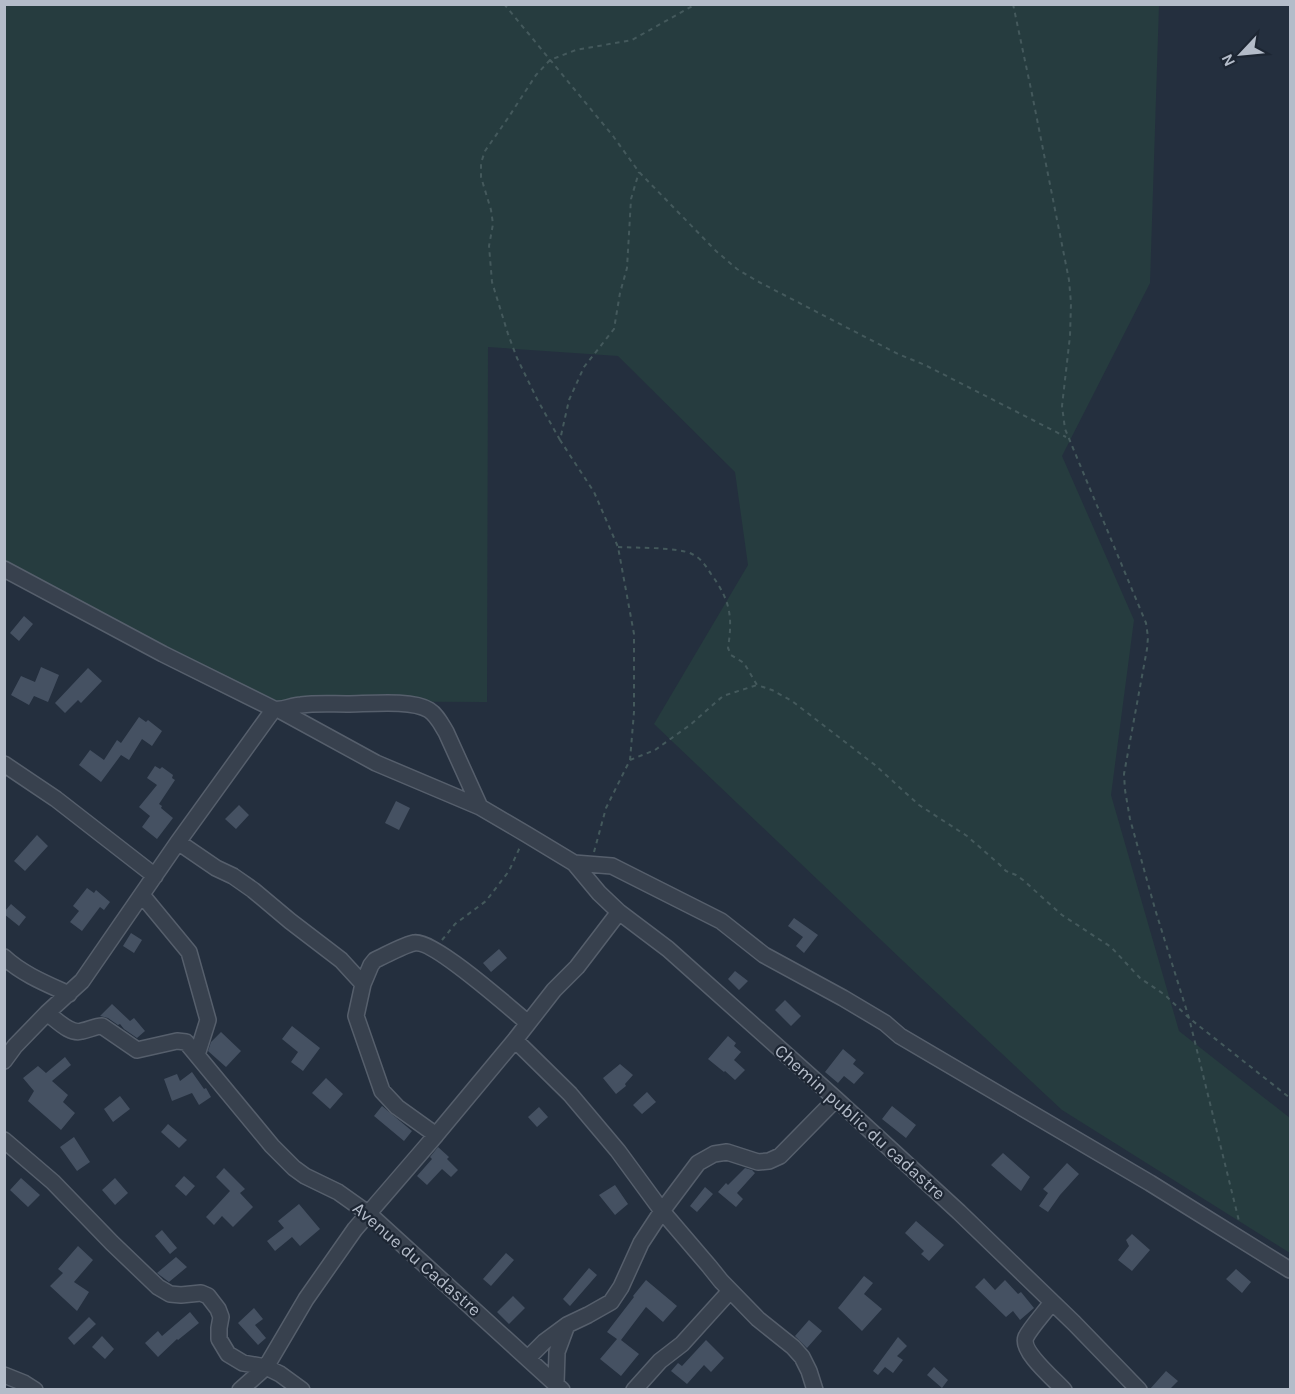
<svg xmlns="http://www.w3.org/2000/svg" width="1295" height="1394" font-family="Karla,sans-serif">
<rect width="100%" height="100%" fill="#242f3e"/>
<path fill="#263c3f" d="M4,5H1159L1150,283L1062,456L1134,620L1111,795L1179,1031L1290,1118V1253L1062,1110L921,978L654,724L748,565L735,472L618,356L488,347L487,702L271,701L5,565Z"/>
<path fill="#455162" d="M24,616L33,624L19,641L10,633Z
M41,667L59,675L48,702L34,696L29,705L11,695L21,676L35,682Z
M88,668L102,681L81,703L78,700L65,713L55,703Z
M139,717L146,722L148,720L162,731L152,746L142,739L129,760L121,755L101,782L79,765L90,750L104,760L117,740L121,743Z
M155,766L160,769L162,767L173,775L172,778L175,780L159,804L162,806L161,808L173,818L157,839L142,827L150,816L139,807L157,785L147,778Z
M396,801L410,808L399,830L385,823Z
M239,805L249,815L236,829L225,819Z
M37,835L48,846L25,871L14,861Z
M87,888L94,893L96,890L110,902L104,910L100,907L82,931L70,922L79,911L73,906Z
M11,904L26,917L19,926L4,914V912Z
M794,918L818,935L804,953L796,946L803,937L788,926Z
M131,933L142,940L134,953L123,946Z
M499,949L507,958L491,972L483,963Z
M735,971L748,981L739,990L728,979Z
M785,1000L801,1016L791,1026L775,1010Z
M112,1004L130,1021L134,1018L145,1031L137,1038L124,1029L120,1024L118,1025L108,1018L100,1016Z
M292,1026L320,1048L303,1071L291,1062L298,1052L282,1039Z
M221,1032L241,1051L226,1067L208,1051L211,1042Z
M728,1036L736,1043L734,1046L741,1052L734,1060L745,1070L735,1080L725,1071L724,1072L708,1059Z
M843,1049L856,1060L853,1064L864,1073L854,1084L844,1076L838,1083L825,1072Z
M65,1057L71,1065L52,1081L68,1095L63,1102L75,1113L61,1130L28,1101L34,1091L23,1078L38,1066L46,1073Z
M620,1064L633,1075L625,1084L626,1086L616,1094L603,1078Z
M192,1072L204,1089L206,1088L211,1097L199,1105L192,1093L172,1101L164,1079L177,1074L180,1081Z
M326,1078L343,1094L330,1109L312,1093Z
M647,1092L656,1102L642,1114L633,1105Z
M120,1096L130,1109L113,1122L104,1109Z
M382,1106L412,1131L404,1141L374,1116Z
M892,1106L916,1125L906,1138L882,1119Z
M539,1107L548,1117L537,1127L528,1117Z
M168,1124L187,1140L179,1148L161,1132Z
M74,1137L90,1162L77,1171L60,1147Z
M438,1147L449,1157L447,1159L458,1170L451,1177L442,1169L427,1185L417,1176L432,1159L430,1157Z
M1003,1153L1030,1177L1021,1191L991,1165Z
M1067,1163L1079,1174L1060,1195L1048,1212L1039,1206L1048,1193L1043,1189Z
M224,1168L245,1189L240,1193L253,1207L233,1227L222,1216L214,1225L206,1217L230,1191L216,1177Z
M745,1168L752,1170L755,1173L737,1193L743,1199L736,1207L718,1192L726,1183L728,1185Z
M184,1176L195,1186L186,1196L175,1186Z
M21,1178L40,1195L28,1207L10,1190Z
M115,1178L128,1193L115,1205L102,1190Z
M615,1185L628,1204L615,1215L599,1195Z
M705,1187L713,1194L697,1212L690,1206Z
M299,1204L320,1229L300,1246L292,1237L275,1251L267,1241L284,1228L278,1221Z
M916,1221L944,1245L929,1261L921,1254L924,1251L905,1233Z
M162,1230L177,1248L170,1254L155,1236Z
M1132,1234L1150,1250L1132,1271L1118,1260L1129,1246L1126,1240Z
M78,1246L93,1260L74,1282L89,1292L77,1311L50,1286L63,1273L58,1269Z
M506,1253L514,1260L491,1286L483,1279Z
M176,1257L187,1267L169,1282L157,1273Z
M589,1268L597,1275L570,1306L563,1299Z
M1236,1269L1251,1282L1242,1293L1226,1279Z
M864,1276L873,1283L864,1294L882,1309L862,1331L838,1308Z
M984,1278L995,1290L1005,1280L1018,1294L1021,1292L1034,1308L1020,1320L1013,1311L1006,1317L975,1287Z
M646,1280L677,1306L663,1322L646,1307L621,1340L639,1354L621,1376L600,1359L617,1339L607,1332L634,1297L633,1296Z
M513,1296L525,1308L509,1324L497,1312Z
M254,1308L263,1319L255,1325L266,1338L258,1345L238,1323Z
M190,1312L199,1323L178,1340L177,1339L158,1357L145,1343L158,1331L162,1336Z
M89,1317L96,1324L74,1345L68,1338Z
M809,1320L822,1331L807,1348L795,1336Z
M102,1336L114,1349L105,1359L92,1347Z
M898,1337L907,1346L897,1356L903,1360L893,1373L885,1367L878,1375L873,1371Z
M706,1340L724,1358L711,1372L704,1365L687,1384L671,1371L678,1363L682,1366Z
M934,1367L948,1380L942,1388L927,1375Z
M1166,1371L1178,1381L1170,1389H1150Z"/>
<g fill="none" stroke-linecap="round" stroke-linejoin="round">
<defs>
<path id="street" d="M4,569L163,654L274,709C284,711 291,705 301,705C316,703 331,704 347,704C367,704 412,699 429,710C437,715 441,724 446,732L480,807L526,834L574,863L612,866L721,921L764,955L843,998L885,1023L900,1036L1150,1183L1290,1270
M281,711L376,763L480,807
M4,764L56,799L155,876
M178,842L216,868L233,876L253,890L290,921L341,960L363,984L356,1016L382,1091L397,1107L436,1135L515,1040L554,990L577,967L619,912
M574,863L599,893L619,912L668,949L836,1099L959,1212L1074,1323L1139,1390
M142,895L189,952L208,1020L197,1055
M4,957C22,974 47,984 69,994
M363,984L371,965L375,960C384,956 406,944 414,943C433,939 510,1008 528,1023
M47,1013C57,1020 70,1035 82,1031C89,1030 95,1026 102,1026L137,1050L177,1041L186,1042L272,1146L294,1168L305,1176L338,1192L369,1214L562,1390
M515,1040L570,1094L618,1151L662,1211L709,1266L721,1281L758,1319L793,1347L802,1357L809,1371L815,1390
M4,1061L15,1046L47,1013L82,981L178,842L274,709
M4,1140L53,1182L112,1243L158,1287L170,1294L181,1295L201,1293L208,1296L218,1309L221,1317L219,1328V1339L228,1354L243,1363L266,1367L280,1374L302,1390
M1052,1302C1046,1311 1031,1327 1026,1337C1020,1351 1054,1379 1064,1390
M528,1358L544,1342L567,1325L588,1315L611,1302L621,1287L641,1243L662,1211L698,1163L714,1154L727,1152L758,1162L769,1161L780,1156L836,1099
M4,1375L24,1383L35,1390
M556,1384L557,1352L567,1325
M240,1390L266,1367L306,1299L355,1229L436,1135
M634,1390L660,1361L682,1344L730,1291"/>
</defs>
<use href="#street" stroke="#565f6c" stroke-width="18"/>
<path stroke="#44595c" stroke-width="2" stroke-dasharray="4.5 4.5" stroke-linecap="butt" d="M504,4L613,136L639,172L716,251L737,269L757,281L898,354L925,365L1066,437
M1013,4L1032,94L1069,280L1071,303L1070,336L1062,406L1065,429L1146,623L1148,637L1147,649L1124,774L1125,790L1130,819L1155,909L1189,1018L1239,1221
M560,440L537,399L517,358L508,334L492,282L489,246L493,224L491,210L481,177V163L485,151L508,118L536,75L550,60L576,50L632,40L696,4
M618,547C635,548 679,547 692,554C701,558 706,566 711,574C730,600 733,616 728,648L731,655L744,663L757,685L772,690L792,701L875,765L919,805L967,836L999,864L1006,871L1016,875L1023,880L1062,915L1111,947L1140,978L1165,995L1189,1018L1290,1098
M630,760L655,750L690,725L723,696L757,685
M594,852L606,808L630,760L634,712V634L618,547L594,492L560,440L569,400L584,367L614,329L620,293L627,268L631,199L639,172
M442,940L455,924L486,901L509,871L520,847"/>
<use href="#street" stroke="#38414e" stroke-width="15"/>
</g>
<g text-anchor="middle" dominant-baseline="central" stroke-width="4.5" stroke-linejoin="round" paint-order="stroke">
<g font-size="18" fill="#b4bcc9" stroke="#1d2633">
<text transform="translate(860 1122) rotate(42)">Chemin public du cadastre</text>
<text transform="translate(417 1259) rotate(41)">Avenue du Cadastre</text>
</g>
</g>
<rect width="1295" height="1394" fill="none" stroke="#b4bcc9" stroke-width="12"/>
<g transform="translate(1241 54) rotate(244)" stroke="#1d2633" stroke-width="4.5" paint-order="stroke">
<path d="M0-4.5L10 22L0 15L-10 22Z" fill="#b4bcc9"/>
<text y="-9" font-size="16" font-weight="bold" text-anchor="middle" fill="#b4bcc9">N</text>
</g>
</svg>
